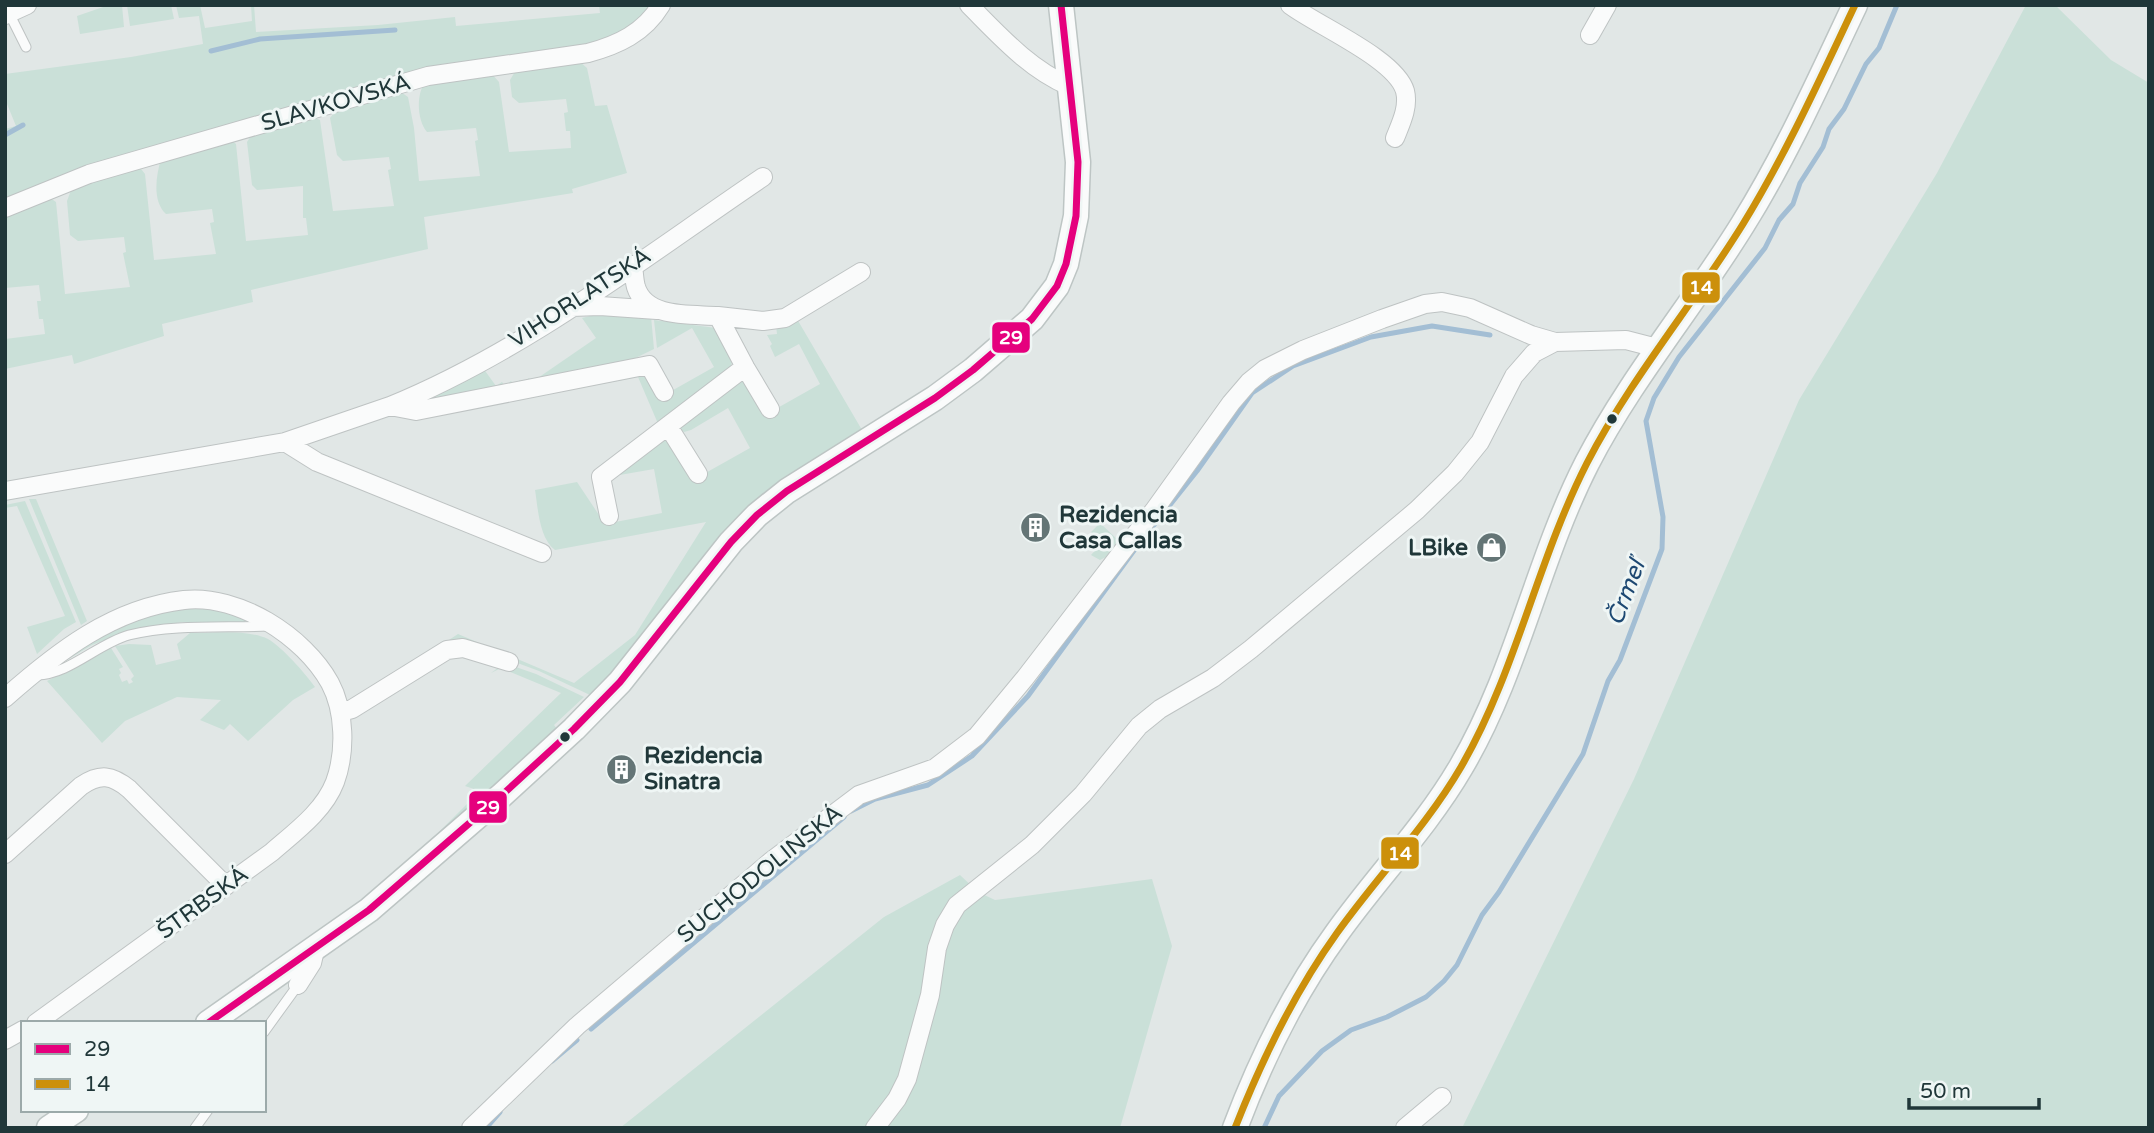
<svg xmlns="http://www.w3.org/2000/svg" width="2154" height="1133" font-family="'Varela Round',sans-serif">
<rect width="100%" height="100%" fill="#e1e7e6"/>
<path fill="#cae0d8" d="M109,5H122L124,27L80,34L77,16Z
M127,5H171L174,19L130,26Z
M176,5H200L205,28L252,21L251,5H254L256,32L378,25L455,17L456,26L600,13L599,5H657L614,41L456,65L5,201V129L16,126L5,99V74L131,57L203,44L199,16L179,18Z
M2026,5H2055L2111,60L2149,83V1128H1462L1634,779L1799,400L1937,173Z
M579,61L587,68L595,106L607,105L627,173L572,189L573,193L424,217L428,249L251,290L253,302L162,324L164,336L74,364L72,355L5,369V339L45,334L43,319H39L37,301H41L39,285L5,288V214L46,195L56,202L65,294L130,287L123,253L126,252L124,237L78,241L70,235L67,201L73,185L138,165L145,174L154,260L216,254L210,223L214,222L212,209L166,214C152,201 156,176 161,159L230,139L236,144L246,241L308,235L306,218H303V186L257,190L252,185L247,142L253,133L310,116L320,120L333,211L394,206L388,170L391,169L389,157L343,161L337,155L330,118L338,108L398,90L408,97L414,128L419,181L480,176L475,141L478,140L476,128L427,132C417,120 416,95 425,82L491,73L499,82L509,152L571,148L570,131H566L564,113L568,112L566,99L519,103L512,97L510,80L516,70Z
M606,312L651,316L654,349L619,366L419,404L483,368L496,386L502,382L505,386L511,381L514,385L520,380L522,383L529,378L532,382L596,338L582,318Z
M797,319L862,430L590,695L539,671L464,643L353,703L458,634L574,683L635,635L706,522L555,550C539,538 538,508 535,490L577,482L605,524L662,513L654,469L614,476L666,438L693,480L750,448L728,408L691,430L684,432L680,429V424L740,379L743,380L765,415L820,384L799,344L775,357L770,346L772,344L767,335L777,334L776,325Z
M654,320L716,328L732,360L731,368L659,426L638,377L591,386L590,382L640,373L647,378L659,398L714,367L692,328L657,348Z
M36,499L87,621L81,625L29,499Z
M25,501L76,622L64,629L37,654L27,627L65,616L17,506L5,508V505Z
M1100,523L1118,540L1106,557L1100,560L1091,555L1102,543L1091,532Z
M205,606L246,618L245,622H183L128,631L92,645L57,666C96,628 152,611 205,606Z
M190,633C212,633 248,629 268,639C283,648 304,672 315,687L293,700L248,741L230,724L224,730L200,720L221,700L177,697L125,721L102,743L47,681L111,648L123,667L119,669L121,673L119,675L122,682L127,680L129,684L133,682L131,679L134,676L115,646L129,644L151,645L156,665L181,659L177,644Z
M513,666L536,674L584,697L554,725L557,729L422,849L480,791L465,786L561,693L501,668L491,673L499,667Z
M960,875L978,892L995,900L1152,879L1172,946L1120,1128H620L884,917Z"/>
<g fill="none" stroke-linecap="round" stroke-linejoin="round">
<path stroke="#a3bed4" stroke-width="5" d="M211,51L260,39L395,30
M5,135L23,125
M851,811L875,799L928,785L972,756L1028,696L1138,545L1197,471L1252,393L1293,366L1371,337L1432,326L1490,335
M591,1029L844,817
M552,1061L577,1040
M486,1128L500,1112
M1264,1128L1279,1096L1322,1051L1351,1030L1387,1017L1426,997L1444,981L1457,965L1482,915L1499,892L1583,754L1608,681L1620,660L1662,549L1663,517L1646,421L1654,398L1679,357L1765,248L1779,220L1793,204L1800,183L1823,147L1829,129L1844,109L1866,64L1879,48L1897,5"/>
<defs>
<path id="lane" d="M9,13L26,47
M37,675C70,674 97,644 129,635C174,624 223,628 268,626
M264,1032L298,985
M195,1128L208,1110"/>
<path id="street" d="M969,5C999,35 1029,69 1069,86
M1290,5C1318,26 1396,59 1405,91C1409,107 1401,123 1395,138
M5,15L27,5
M1590,35L1607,5
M5,208L89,174L428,76L588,53C618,45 644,33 661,5
M571,307L600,306L657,310
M718,316L763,321L785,318L861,272
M745,367L770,409
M390,406C525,351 643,258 763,177
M668,426L698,474
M285,442L317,462L542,553
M5,491L285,442L390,406L416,411L649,365L664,392
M609,516L601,477L745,367L718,316C691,314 646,319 636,287C634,280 634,272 633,265
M5,698C57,652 113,608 184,600C238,594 304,636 330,683C345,711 346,752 335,782C324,811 295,832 272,852L36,1023
M341,712L352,709L447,650L463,648L509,662
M5,854L81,786C100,773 112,775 129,789L226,886
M298,985L312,963L315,950
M5,1040L23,1030
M471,1128L577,1026L770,862L859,795L935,768L977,736L1025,678L1155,509L1231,403L1249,382L1265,369L1303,350L1382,319L1425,304L1442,302L1470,308L1531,335L1555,342L1626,340L1657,348
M875,1128L897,1099L907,1079L930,995L937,948L945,925L957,905L1032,845L1083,794L1139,726L1160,709L1213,678L1251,649L1417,510L1455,473L1480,442L1514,376L1534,353L1555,342
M1405,1128L1442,1097"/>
<path id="secondary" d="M208,1023L369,910L502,795L574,729L620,682L731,542L757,515L787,491L935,398L973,370L1032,319L1057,286L1066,264L1076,216L1078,162L1061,5
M49,1128L76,1110
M1235,1128C1261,1059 1294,992 1337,933C1377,877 1426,827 1461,767C1517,672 1537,561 1587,463C1631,378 1693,305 1743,224C1786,155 1820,79 1855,5"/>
</defs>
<use href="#lane" stroke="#bec3c3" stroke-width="11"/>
<use href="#street" stroke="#bec3c3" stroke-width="20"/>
<use href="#secondary" stroke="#bdc5c4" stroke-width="27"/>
<use href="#lane" stroke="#fafbfb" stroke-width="9"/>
<use href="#street" stroke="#fafbfb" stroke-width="18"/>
<use href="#secondary" stroke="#fafbfb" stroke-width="24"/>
<defs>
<path id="bus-1" d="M208,1023L369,910L502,795L574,729L620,682L731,542L757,515L787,491L935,398L973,370L1032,319L1057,286L1066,264L1076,216L1078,162L1061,5"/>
<path id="bus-2" d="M1235,1128C1262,1059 1294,993 1337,933C1377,877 1426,827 1461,767C1516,672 1537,561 1587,463C1631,378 1693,305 1743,224C1786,154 1820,79 1855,5"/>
</defs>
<use href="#bus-1" stroke="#eff6f5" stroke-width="12"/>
<use href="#bus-2" stroke="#eff6f5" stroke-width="12"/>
<use href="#bus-1" stroke="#e5007d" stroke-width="7"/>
<use href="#bus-2" stroke="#cc900b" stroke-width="7"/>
</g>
<defs>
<symbol id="building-disc" viewBox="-11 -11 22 22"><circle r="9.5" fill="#647576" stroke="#eff6f5"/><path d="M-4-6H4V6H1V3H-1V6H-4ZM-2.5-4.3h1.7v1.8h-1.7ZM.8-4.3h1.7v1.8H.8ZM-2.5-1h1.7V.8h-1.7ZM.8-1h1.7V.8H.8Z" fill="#fff"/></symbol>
<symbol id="shop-disc" viewBox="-11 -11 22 22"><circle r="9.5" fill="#647576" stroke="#eff6f5"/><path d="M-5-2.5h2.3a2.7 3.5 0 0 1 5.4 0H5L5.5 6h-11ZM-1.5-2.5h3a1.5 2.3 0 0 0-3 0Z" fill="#fff"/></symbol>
</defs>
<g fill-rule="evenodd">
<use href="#building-disc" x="1018" y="510" width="35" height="35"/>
<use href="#shop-disc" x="1474" y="530" width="35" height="35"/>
<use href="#building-disc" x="604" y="752" width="35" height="35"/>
</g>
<g fill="#203739" stroke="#eff6f5" stroke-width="2.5">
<circle cx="1612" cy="419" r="6"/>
<circle cx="565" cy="737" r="6"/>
</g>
<g text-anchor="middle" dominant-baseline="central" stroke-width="6" stroke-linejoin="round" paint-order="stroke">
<g font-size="23" fill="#203739" stroke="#eff6f5">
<text transform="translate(336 103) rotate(-16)">SLAVKOVSKÁ</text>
<text transform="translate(580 298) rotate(-33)">VIHORLATSKÁ</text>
<text transform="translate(760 874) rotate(-39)">SUCHODOLINSKÁ</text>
<text transform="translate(203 903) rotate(-36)">ŠTRBSKÁ</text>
</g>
<g font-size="23" font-weight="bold" fill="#203739" stroke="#eff6f5" text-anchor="start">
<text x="1059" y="515">Rezidencia<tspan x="1059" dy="26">Casa Callas</tspan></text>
<text x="1468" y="548" text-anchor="end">LBike</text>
<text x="644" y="756">Rezidencia<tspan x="644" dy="26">Sinatra</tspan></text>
</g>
<g font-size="24" font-style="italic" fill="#1d4872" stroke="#eff6f5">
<text transform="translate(1626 593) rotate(-69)">Črmeľ</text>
</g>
</g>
<g stroke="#eff6f5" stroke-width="2.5">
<rect x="1681" y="271" width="40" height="33" rx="7" fill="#cc900b"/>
<rect x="991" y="321" width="40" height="33" rx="7" fill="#e5007d"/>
<rect x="468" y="790" width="40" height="34" rx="7" fill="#e5007d"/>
<rect x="1380" y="836" width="40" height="34" rx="7" fill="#cc900b"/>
</g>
<g font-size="19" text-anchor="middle" font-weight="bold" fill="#fff">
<text x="1701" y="294">14</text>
<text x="1011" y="344">29</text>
<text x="488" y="814">29</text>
<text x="1400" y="860">14</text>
</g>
<rect width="2154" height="1133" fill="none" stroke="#203739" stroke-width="14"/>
<rect x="21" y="1021" width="245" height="91" fill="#eff6f5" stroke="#9caaaa" stroke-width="2"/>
<rect x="35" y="1044" width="35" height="10" fill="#e5007d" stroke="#9caaaa" stroke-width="2"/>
<text x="84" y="1056" font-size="21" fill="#203739">29</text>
<rect x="35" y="1079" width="35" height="10" fill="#cc900b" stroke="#9caaaa" stroke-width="2"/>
<text x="84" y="1091" font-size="21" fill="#203739">14</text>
<path d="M1909 1098v10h130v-10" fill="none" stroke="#203739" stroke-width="3.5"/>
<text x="1920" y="1098" font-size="21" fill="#203739" stroke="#eff6f5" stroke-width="5" paint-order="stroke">50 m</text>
</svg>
